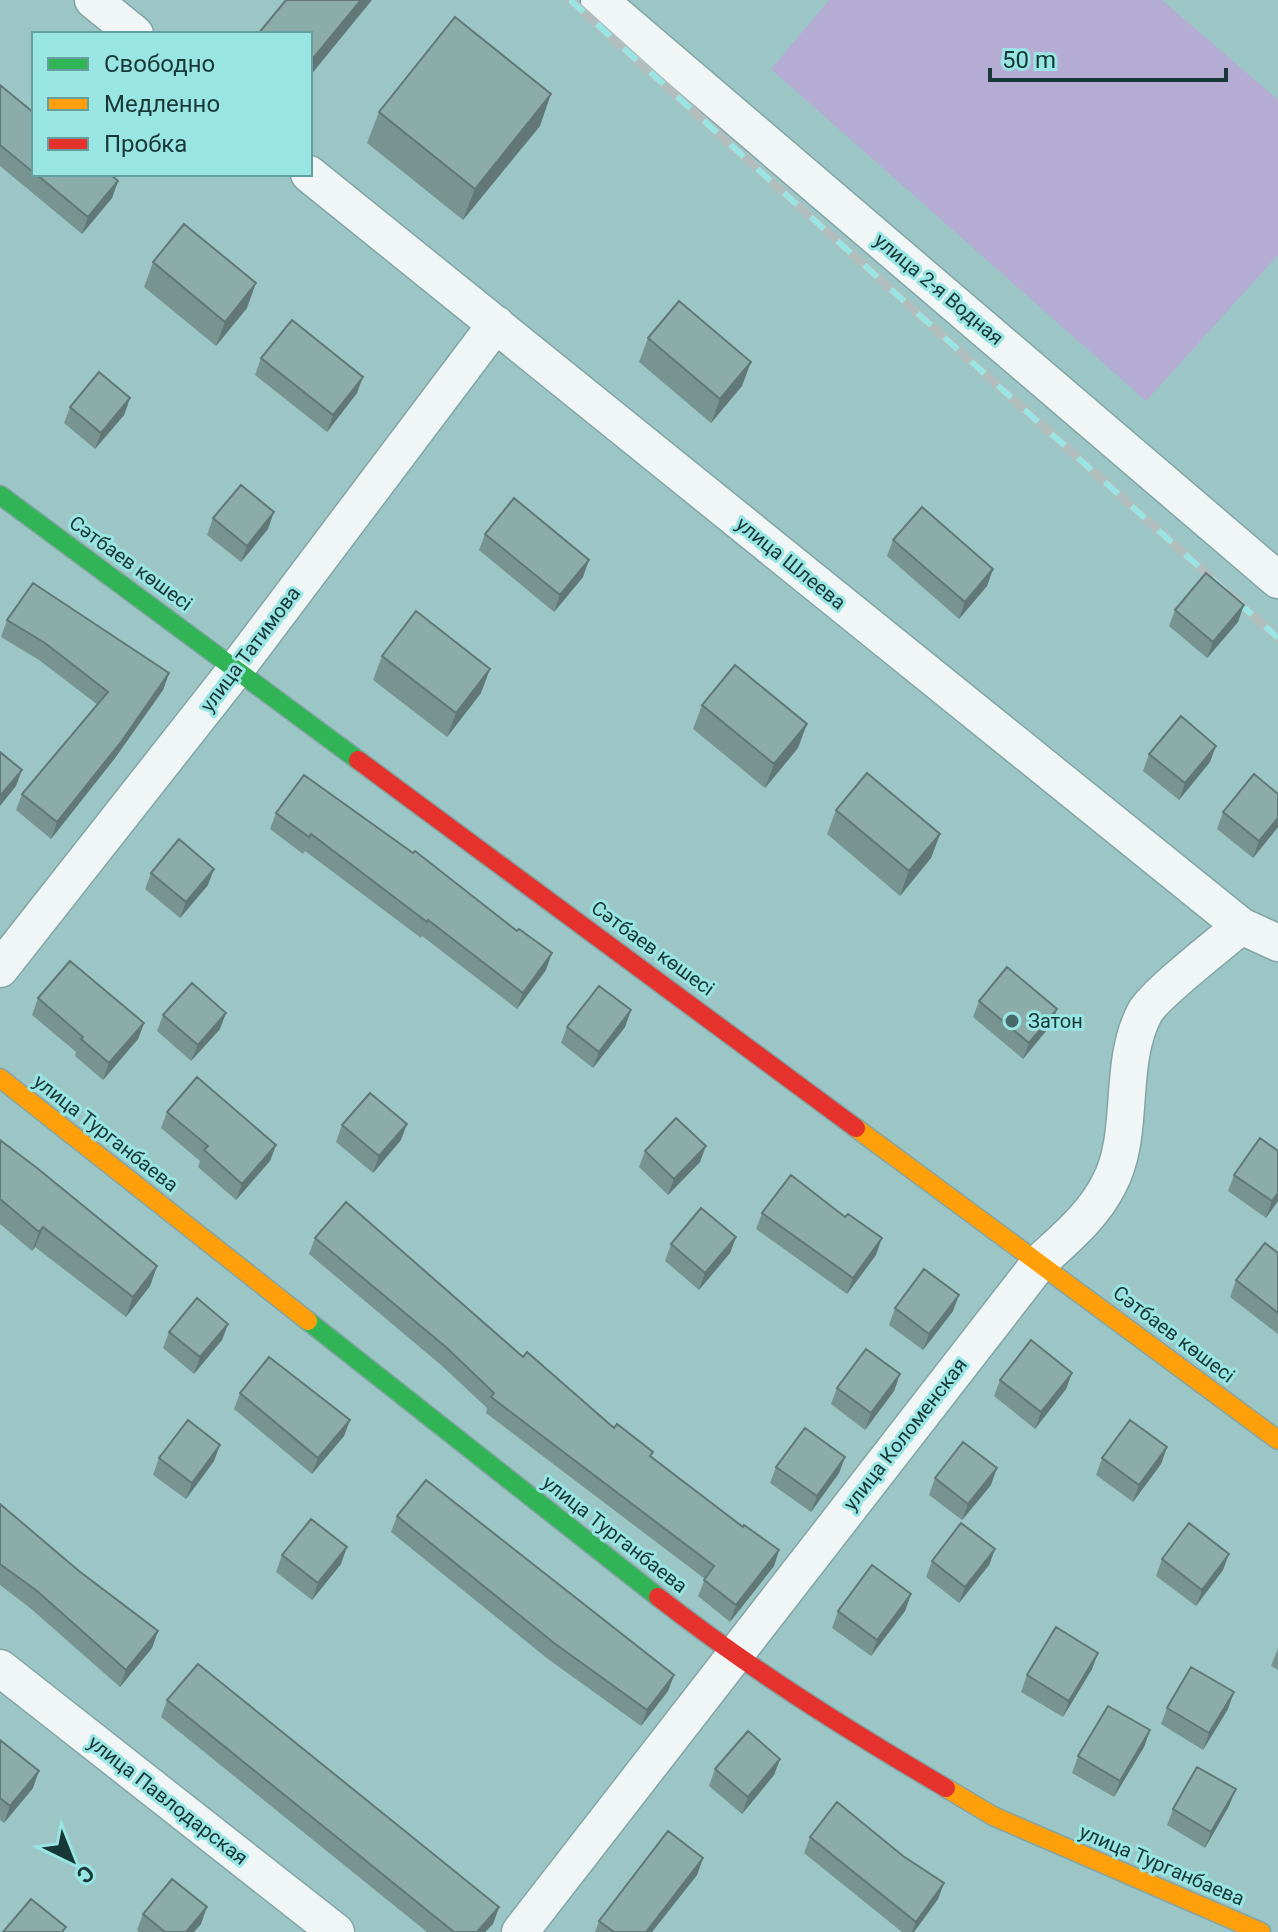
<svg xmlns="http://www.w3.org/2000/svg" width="1278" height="1932" font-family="Roboto,sans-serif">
<rect width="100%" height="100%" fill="#9cc6c6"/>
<path fill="#b4acd3" d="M829,0H1162L1278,100V255L1146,401L771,69Z"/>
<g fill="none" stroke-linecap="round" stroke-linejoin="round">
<defs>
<path id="street" d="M93,0L135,34
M599,0L1278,580
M309,174L1241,926L1278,943
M0,969L237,668L496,324
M0,1668L336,1932
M520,1932L1040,1262C1066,1238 1093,1216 1109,1184C1136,1134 1117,1064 1145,1012C1155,994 1221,943 1241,926"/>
<path id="fast" d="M0,495L358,760
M308,1321L658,1597"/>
<path id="slow" d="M0,1078L308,1321
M856,1128L1278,1440
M946,1788L993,1816L1261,1932"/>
<path id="jam" d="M358,760L856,1128
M658,1597C750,1669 846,1729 946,1788"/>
</defs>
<use href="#street" stroke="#83a4a4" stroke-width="39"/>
<use href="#fast" stroke="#83a4a4" stroke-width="21"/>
<use href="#slow" stroke="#83a4a4" stroke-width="21"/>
<use href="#jam" stroke="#83a4a4" stroke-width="21"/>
<use href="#street" stroke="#f0f6f6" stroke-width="36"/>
<use href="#fast" stroke="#30b455" stroke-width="18"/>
<use href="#slow" stroke="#ff9f0a" stroke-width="18"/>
<use href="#jam" stroke="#e5322d" stroke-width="18"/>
<defs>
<path id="rail" d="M570,0L1278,638"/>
</defs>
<use href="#rail" stroke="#b2bebe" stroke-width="9"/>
<use href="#rail" stroke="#98e5e4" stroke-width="6" stroke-dasharray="18" stroke-linecap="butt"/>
</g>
<path fill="#789490" d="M0,85L34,113V174H110L118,181L112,198L82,234L0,166Z
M379,112L540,126L463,220L367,143Z
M153,262L247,308L216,346L144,287Z
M648,338L742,386L711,423L639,362Z
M261,358L357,393L327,432L255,375Z
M130,398L124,415L95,449L64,423L70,407Z
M213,518L268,529L241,562L207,535Z
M485,534L583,577L554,612L479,550Z
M893,540L993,569L987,586L959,619L887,556Z
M1175,610L1238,622L1207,658L1169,626Z
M7,620L169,673L163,690L115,758L51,839L16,810L22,794L98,705L39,660L1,637Z
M382,656L481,693L447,737L373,680Z
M702,705L798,748L765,788L693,729Z
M1149,754L1210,762L1179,800L1143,771Z
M1278,794V827L1253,858L1217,829L1223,812Z
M836,810L940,834L931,858L900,896L827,834Z
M276,813L546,970L517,1009L422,936L421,938L305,851L303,854L270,829Z
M151,873L208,885L180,918L145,889Z
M38,998L144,1023L138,1039L103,1080L75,1056L76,1052L32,1015Z
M979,1001L1057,1009L1051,1025L1023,1059L973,1017Z
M631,1010L625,1027L593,1068L561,1043L567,1027Z
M163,1015L220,1029L191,1061L157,1031Z
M167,1112L276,1145L270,1161L236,1200L198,1167L200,1161L161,1128Z
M342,1125L401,1140L373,1173L336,1142Z
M0,1140L157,1266L150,1286L126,1317L35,1247L32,1251L0,1224Z
M645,1151L700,1162L668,1195L639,1167Z
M1234,1175L1278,1201L1266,1218L1228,1191Z
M762,1213L876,1255L847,1294L756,1229Z
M736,1237L730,1253L699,1290L665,1261L671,1244Z
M315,1238L523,1357L743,1527L779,1550L774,1566L730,1622L698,1596L705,1579L486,1413L487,1408L441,1365L309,1254Z
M1278,1253V1334L1230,1297L1236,1280Z
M895,1308L953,1311L923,1350L889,1325Z
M228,1324L222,1340L194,1374L163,1348L169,1332Z
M1072,1373L1066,1389L1035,1429L994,1396L1000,1380Z
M900,1374L894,1391L865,1430L831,1404L837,1388Z
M240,1393L350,1420L344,1436L312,1474L234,1409Z
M1167,1447L1161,1464L1133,1502L1096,1475L1102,1458Z
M845,1457L839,1473L811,1512L770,1483L776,1467Z
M159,1458L214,1461L186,1499L153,1475Z
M935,1478L991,1485L962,1520L929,1495Z
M0,1504L79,1571L158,1631L152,1648L120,1687L30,1608L0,1585Z
M397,1516L674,1675L668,1691L641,1726L548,1659L391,1532Z
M995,1549L989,1565L959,1603L926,1577L932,1561Z
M282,1555L341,1564L312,1600L276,1572Z
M1162,1559L1223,1570L1196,1606L1156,1576Z
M911,1594L905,1611L871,1656L832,1628L838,1611Z
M1278,1648V1670L1271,1666Z
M1092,1669L1063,1717L1021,1692L1027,1675Z
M167,1700L499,1907L493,1924L485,1932H427L161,1717Z
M1167,1708L1228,1709L1203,1750L1161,1724Z
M1150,1730L1144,1747L1114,1797L1072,1773L1078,1756Z
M0,1740L33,1788L4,1823L0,1820Z
M780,1759L774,1775L742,1814L709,1786L715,1769Z
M1229,1806L1205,1848L1167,1825L1173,1809Z
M810,1837L903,1856L944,1883L938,1899L914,1932H902L804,1853Z
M703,1858L697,1875L652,1932H595L599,1921Z
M143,1914L201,1924L194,1932H139L137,1930Z"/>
<path fill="#617876" d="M361,0H372L310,76V62Z
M551,94L540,126L463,220L475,189Z
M118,181L112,198L82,234L88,217Z
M256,283L247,308L216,346L225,322Z
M751,362L742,386L711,423L720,399Z
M363,377L357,393L327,432L333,415Z
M130,398L124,415L95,449L101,433Z
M274,512L268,529L241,562L247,546Z
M589,560L583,577L554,612L560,595Z
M993,569L987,586L959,619L965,602Z
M1244,605L1238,622L1207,658L1213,642Z
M490,669L481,693L447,737L456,713Z
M169,673L163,690L115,758L51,839L57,822Z
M807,724L798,748L765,788L774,764Z
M1216,746L1210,762L1179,800L1185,783Z
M22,770L16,786L0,806V796Z
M1278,818V827L1253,858L1259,841Z
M940,834L931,858L900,896L909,871Z
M214,869L208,885L180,918L186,902Z
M552,953L546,970L517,1009L523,993Z
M1057,1009L1051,1025L1023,1059L1029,1043Z
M631,1010L625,1027L593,1068L599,1052Z
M226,1013L220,1029L191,1061L198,1045Z
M144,1023L138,1039L103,1080L109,1063Z
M407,1124L401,1140L373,1173L379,1156Z
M276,1145L270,1161L236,1200L242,1184Z
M706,1146L700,1162L668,1195L674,1179Z
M1278,1193V1201L1266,1218L1272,1201Z
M43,1227L35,1247L32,1251L39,1232Z
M736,1237L730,1253L699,1290L705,1273Z
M882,1238L876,1255L847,1294L853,1278Z
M157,1266L150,1286L126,1317L133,1297Z
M959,1295L953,1311L923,1350L929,1334Z
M228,1324L222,1340L194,1374L200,1357Z
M1072,1373L1066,1389L1035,1429L1041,1412Z
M900,1374L894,1391L865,1430L871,1413Z
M350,1420L344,1436L312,1474L318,1458Z
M220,1445L214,1461L186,1499L192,1483Z
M1167,1447L1161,1464L1133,1502L1139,1485Z
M845,1457L839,1473L811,1512L817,1496Z
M997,1468L991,1485L962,1520L968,1504Z
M347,1547L341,1564L312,1600L318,1583Z
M995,1549L989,1565L959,1603L965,1587Z
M779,1550L774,1566L730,1622L736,1605Z
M1229,1554L1223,1570L1196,1606L1202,1590Z
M911,1594L905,1611L871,1656L877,1640Z
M158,1631L152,1648L120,1687L126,1670Z
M1098,1653L1092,1669L1063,1717L1069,1701Z
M674,1675L668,1691L641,1726L647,1710Z
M1234,1692L1228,1709L1203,1750L1209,1733Z
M1150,1730L1144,1747L1114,1797L1120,1781Z
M780,1759L774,1775L742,1814L748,1797Z
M39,1771L33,1788L4,1823L10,1806Z
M1236,1789L1229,1806L1205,1848L1211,1832Z
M703,1858L697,1875L652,1932H646Z
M944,1883L938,1899L914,1932H912L916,1922Z
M207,1907L201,1924L194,1932H186Z
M499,1907L493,1924L485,1932H477Z"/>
<path fill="#8baca8" stroke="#617876" stroke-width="2" d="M286,0H361L310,62V34H258Z
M455,17L551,94L475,189L379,112Z
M0,85L34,113V173L0,145Z
M36,174H110L118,181L88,217Z
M184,224L256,283L225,322L153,262Z
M679,301L751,362L720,399L648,338Z
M292,320L363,377L333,415L261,358Z
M99,372L130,398L101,433L70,407Z
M241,485L274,512L247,546L213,518Z
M514,498L589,560L560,595L485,534Z
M922,507L993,569L965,602L893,540Z
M1206,573L1244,605L1213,642L1175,610Z
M33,583L169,673L121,742L57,822L22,794L108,692L45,643L7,620Z
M416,611L490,669L456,713L382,656Z
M735,665L807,724L774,764L702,705Z
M1181,716L1216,746L1185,783L1149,754Z
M0,752L22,770L0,796Z
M867,773L940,834L909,871L836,810Z
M1254,774L1278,794V818L1259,841L1223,812Z
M304,775L413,853L415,851L517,931L519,929L552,953L523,993L428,920L427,922L311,834L309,837L276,813Z
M179,839L214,869L186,902L151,873Z
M70,961L144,1023L109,1063L81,1039L83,1037L38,998Z
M1007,967L1057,1009L1029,1043L979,1001Z
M192,983L226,1013L198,1045L163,1015Z
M599,986L631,1010L599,1052L567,1027Z
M197,1077L276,1145L242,1184L204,1150L208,1146L167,1112Z
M370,1093L407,1124L379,1156L342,1125Z
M676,1118L706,1146L674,1179L645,1151Z
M1260,1138L1278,1151V1193L1272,1201L1234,1175Z
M0,1140L37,1168L157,1266L133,1297L43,1227L39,1232L0,1199Z
M791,1175L845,1217L848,1214L882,1238L853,1278L762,1213Z
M346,1202L523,1357L527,1352L614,1428L617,1424L653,1452L650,1456L743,1527L744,1525L779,1550L736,1605L704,1580L714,1566L491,1397L494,1393L447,1348L315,1238Z
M701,1208L736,1237L705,1273L671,1244Z
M1265,1243L1278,1253V1313L1236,1280Z
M924,1269L959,1295L929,1334L895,1308Z
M197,1298L228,1324L200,1357L169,1332Z
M1031,1340L1072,1373L1041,1412L1000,1380Z
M866,1349L900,1374L871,1413L837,1388Z
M269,1357L350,1420L318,1458L240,1393Z
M188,1420L220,1445L192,1483L159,1458Z
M1130,1420L1167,1447L1139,1485L1102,1458Z
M805,1428L845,1457L817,1496L776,1467Z
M963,1442L997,1468L968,1504L935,1478Z
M426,1480L674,1675L647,1710L554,1643L397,1516Z
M0,1504L79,1571L158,1631L126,1670L37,1591L0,1564Z
M311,1519L347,1547L318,1583L282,1555Z
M961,1523L995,1549L965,1587L932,1561Z
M1189,1523L1229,1554L1202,1590L1162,1559Z
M872,1565L911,1594L877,1640L838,1611Z
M1056,1627L1098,1653L1069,1701L1027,1675Z
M198,1664L499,1907L477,1932H454L167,1700Z
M1191,1667L1234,1692L1209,1733L1167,1708Z
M1108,1706L1150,1730L1120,1781L1078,1756Z
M748,1731L780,1759L748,1797L715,1769Z
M0,1740L39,1771L10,1806L0,1798Z
M1197,1767L1236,1789L1211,1832L1173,1809Z
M837,1802L903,1856L944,1883L916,1922L810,1837Z
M668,1831L703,1858L646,1932H614L599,1921Z
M172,1879L207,1907L186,1932H165L143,1914Z
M31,1899L66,1927L62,1932H3Z"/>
<circle fill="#466a6a" stroke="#98e5e4" stroke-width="3" cx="1012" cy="1021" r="8"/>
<g text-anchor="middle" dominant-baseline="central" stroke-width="6" stroke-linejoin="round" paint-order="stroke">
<g font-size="20" fill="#183838" stroke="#98e5e4">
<text transform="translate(939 289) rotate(40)">улица 2-я Водная</text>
<text transform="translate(131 563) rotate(36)">Сәтбаев көшесі</text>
<text transform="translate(791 563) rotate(39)">улица Шлеева</text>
<text transform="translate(250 649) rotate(-53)">улица Татимова</text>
<text transform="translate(653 948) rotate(36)">Сәтбаев көшесі</text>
<text transform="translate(106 1133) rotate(38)">улица Турганбаева</text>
<text transform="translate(1174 1334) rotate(37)">Сәтбаев көшесі</text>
<text transform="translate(905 1434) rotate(-52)">улица Коломенская</text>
<text transform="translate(615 1534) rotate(38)">улица Турганбаева</text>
<text transform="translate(168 1800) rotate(38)">улица Павлодарская</text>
<text transform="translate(1162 1865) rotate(23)">улица Турганбаева</text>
</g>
<g font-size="20" fill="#183838" stroke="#98e5e4" text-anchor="start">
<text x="1028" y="1021">Затон</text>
</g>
</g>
<rect x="32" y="32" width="280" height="144" fill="#98e5e4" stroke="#65a09f" stroke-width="2"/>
<rect x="48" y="58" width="40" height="12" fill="#30b455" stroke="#65a09f" stroke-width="2"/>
<text x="104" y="72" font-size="24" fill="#183838">Свободно</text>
<rect x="48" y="98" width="40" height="12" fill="#ff9f0a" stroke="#65a09f" stroke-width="2"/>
<text x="104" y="112" font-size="24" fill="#183838">Медленно</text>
<rect x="48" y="138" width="40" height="12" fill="#e5322d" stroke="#65a09f" stroke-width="2"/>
<text x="104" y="152" font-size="24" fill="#183838">Пробка</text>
<g transform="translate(72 1860) rotate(137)" stroke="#98e5e4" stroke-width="6" paint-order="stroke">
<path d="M0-6L14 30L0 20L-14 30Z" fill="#183838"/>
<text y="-12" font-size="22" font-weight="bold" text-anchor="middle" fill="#183838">С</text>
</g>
<path d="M990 68v12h236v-12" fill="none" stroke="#183838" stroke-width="4"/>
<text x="1002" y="68" font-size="24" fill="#183838" stroke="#98e5e4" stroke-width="6" paint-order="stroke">50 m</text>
</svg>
